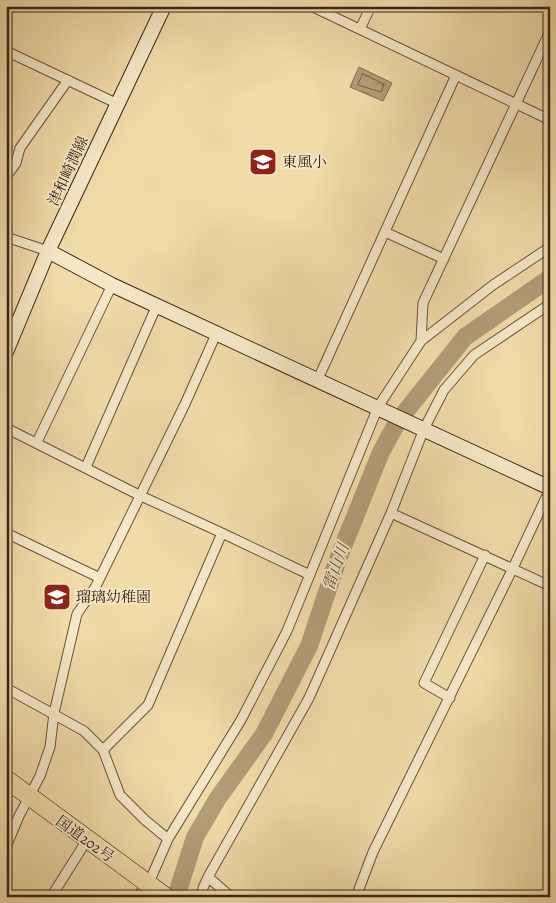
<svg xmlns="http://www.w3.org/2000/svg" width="556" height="903" font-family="Alegreya,'Noto Serif JP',serif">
<defs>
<pattern id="water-ripples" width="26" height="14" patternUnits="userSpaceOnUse" patternTransform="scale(1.25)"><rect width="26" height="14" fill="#b29d77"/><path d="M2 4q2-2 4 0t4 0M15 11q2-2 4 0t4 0" fill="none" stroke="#928061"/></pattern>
</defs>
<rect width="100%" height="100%" fill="#f0dba9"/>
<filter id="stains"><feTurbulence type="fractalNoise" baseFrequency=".004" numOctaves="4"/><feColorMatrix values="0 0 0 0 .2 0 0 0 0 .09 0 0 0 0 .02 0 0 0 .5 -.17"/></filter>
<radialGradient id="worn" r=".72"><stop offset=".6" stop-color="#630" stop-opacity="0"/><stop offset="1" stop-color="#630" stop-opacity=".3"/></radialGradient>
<path fill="url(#water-ripples)" stroke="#826d51" d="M359,67L392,83L383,101L350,87Z"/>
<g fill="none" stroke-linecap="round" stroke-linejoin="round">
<path stroke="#766147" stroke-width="1" d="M363,74L384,84L381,92L358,85Z"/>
<path stroke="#826d51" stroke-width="3" d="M134,897L137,890"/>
<path stroke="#b29d77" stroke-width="18" d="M176,897L195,837L218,798L264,734L309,646L338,559L381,452L398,421L465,337L550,278"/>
<defs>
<path id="street" d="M311,6L550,120
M360,29L371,6
M6,51L118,104
M6,177L16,163L20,148L68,80
M385,232L444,259
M6,237L48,251
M421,341L493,285L550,247
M318,379L456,75
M6,428L141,496L222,533L148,705L103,750
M37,442L112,285
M86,467L157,305
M391,513L550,586
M6,533L100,578
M222,533L310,575
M6,688L84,731L103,750L120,795L145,820L168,839
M450,698L424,683L485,555
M6,847L19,816L40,776L50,747L54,713L77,614L96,586L185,404L217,332
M208,877L309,698L391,513L424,429L444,390L474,355L550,304
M148,885L168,839L241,720L287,631L378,407L421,341L423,303L550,31
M51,897L87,840
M202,897L203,888L208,877L231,897
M356,897L373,852L513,568L550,489"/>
<path id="secondary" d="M48,251L112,285L550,488
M6,352L48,251L164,6"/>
<path id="highway" d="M6,779L166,897"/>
</defs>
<use href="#street" stroke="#68523c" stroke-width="11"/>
<use href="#secondary" stroke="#3b2517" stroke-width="16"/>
<use href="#highway" stroke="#3b2517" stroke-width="19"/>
<use href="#street" stroke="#f5e8c7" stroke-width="9"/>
<use href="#secondary" stroke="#f5e8c7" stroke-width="14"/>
<use href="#highway" stroke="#f0dba9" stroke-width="18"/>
</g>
<defs>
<symbol id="school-square" viewBox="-11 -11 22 22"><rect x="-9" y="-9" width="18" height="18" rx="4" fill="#8f2418" stroke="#f5e8c7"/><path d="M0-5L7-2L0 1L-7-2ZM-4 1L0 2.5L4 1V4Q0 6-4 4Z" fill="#fff"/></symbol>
</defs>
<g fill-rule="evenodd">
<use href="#school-square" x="247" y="146" width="32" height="32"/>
<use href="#school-square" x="41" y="581" width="32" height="32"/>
</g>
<g text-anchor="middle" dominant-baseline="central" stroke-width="4" stroke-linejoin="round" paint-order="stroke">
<g font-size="15" fill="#3b2517" stroke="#f5e8c7" text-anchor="start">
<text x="282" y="162">東風小</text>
<text x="76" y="597">瑠璃幼稚園</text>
</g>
<g font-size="15" fill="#3b2517" stroke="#f5e8c7">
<text transform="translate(68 171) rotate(-65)">津和崎潤線</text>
<text transform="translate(85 839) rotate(36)">国道202号</text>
</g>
<g font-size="16" font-style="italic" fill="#5f4934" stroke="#f5e8c7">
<text transform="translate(336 567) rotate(-70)">雷山川</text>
</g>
</g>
<rect width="556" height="903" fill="none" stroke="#f0dba9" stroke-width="25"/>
<rect x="8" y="8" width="541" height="888" fill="none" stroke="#3b2517" stroke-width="2.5"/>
<rect x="12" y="12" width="531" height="878" fill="none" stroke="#3b2517"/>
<rect width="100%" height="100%" filter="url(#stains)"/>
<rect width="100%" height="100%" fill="url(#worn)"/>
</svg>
